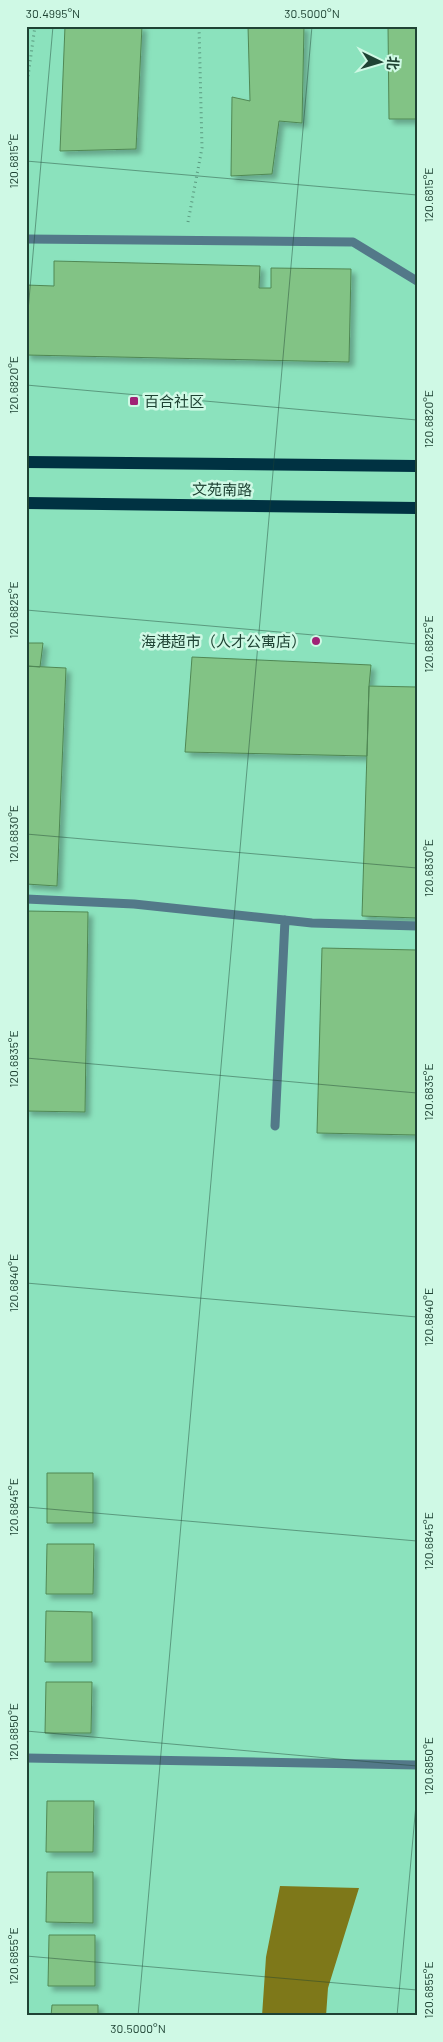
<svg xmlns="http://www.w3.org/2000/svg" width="443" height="2042" font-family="Barlow,'Noto Sans SC',sans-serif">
<defs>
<filter id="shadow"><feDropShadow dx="4.5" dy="4.5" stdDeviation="2.5" flood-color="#0004"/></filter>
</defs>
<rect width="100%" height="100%" fill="#8be2bd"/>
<path fill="#7e7819" d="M280,1886L359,1888L328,1988L326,2016H262L266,1957Z"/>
<path fill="#82c385" stroke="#508854" filter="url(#shadow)" d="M65,26H142L136,149L60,151Z
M248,26H304L302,123L279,121L272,174L231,176L232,97L250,101Z
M388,26H417V119H389Z
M54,261L260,266L259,288H271V268L351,269L349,362L26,355V285L54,286Z
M26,643H43L40,667L26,666Z
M192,657L371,665L369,686L367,756L185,752Z
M26,666L66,668L57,886L26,884Z
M369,686L417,687V918L362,916Z
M26,911L88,912L85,1112L26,1111Z
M322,948L417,950V1135L317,1133Z
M47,1473H93V1523H47Z
M47,1544H94L93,1594H46Z
M46,1611L92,1612V1662H45Z
M46,1682H92L91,1733H45Z
M47,1801H94L93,1852H46Z
M47,1872H93V1923L46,1922Z
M49,1935H95V1986H48Z
M52,2005H98V2016H51Z"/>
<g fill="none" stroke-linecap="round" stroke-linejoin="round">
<path stroke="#5b9b80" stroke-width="3" stroke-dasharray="1 4" stroke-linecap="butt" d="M26,91L35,26
M188,222L202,148L199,26"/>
<path stroke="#537989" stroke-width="9" d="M26,239L353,242L417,281
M26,899L134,904L312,923L417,926
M275,1126L285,920
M26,1758L417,1765"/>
<path stroke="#003242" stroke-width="12" d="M26,462L417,466
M26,503L417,508"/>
</g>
<path fill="none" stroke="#1f4334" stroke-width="1" stroke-opacity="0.45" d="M26,161L417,195M26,334L53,26M26,385L417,420M26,610L417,644M26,834L417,868M26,1058L417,1093M26,1283L417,1317M26,1507L417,1541M26,1731L417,1766M26,1956L417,1990M138,2016L312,26M397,2016L417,1793"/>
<g fill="#a02276" stroke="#cff9e5" stroke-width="2">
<rect x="129" y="396" width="10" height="10" rx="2.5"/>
<circle cx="316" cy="641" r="5"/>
</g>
<g text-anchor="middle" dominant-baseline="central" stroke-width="5" stroke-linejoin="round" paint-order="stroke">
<g font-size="15" fill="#1f4334" stroke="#cff9e5" text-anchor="start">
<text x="144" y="401">百合社区</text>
<text x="306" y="641" text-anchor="end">海港超市（人才公寓店）</text>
</g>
<g font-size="15" fill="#1f4334" stroke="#cff9e5">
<text transform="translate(222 489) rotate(1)">文苑南路</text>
</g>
</g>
<rect width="443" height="2042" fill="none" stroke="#cff9e5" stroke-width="55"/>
<g transform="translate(380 62) rotate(95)" stroke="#cff9e5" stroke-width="4" paint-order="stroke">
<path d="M0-4L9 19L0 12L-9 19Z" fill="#1f4334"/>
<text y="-8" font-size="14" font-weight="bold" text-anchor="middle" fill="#1f4334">北</text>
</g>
<rect x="28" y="28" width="388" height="1986" fill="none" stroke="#1f4334" stroke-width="2"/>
<g font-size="12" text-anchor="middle" fill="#1f4334">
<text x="53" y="18">30.4995°N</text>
<text x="312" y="18">30.5000°N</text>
<text transform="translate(14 161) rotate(-90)" y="4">120.6815°E</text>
<text transform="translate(429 195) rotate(-90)" y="4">120.6815°E</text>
<text transform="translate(14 385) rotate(-90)" y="4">120.6820°E</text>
<text transform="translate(429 419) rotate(-90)" y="4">120.6820°E</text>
<text transform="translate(14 610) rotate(-90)" y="4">120.6825°E</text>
<text transform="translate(429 644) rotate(-90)" y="4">120.6825°E</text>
<text transform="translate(14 834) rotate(-90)" y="4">120.6830°E</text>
<text transform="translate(429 868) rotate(-90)" y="4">120.6830°E</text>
<text transform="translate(14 1059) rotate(-90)" y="4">120.6835°E</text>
<text transform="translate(429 1092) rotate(-90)" y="4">120.6835°E</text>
<text transform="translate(14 1283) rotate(-90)" y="4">120.6840°E</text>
<text transform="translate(429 1317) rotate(-90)" y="4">120.6840°E</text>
<text transform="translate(14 1507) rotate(-90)" y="4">120.6845°E</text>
<text transform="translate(429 1541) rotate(-90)" y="4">120.6845°E</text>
<text transform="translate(14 1732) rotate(-90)" y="4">120.6850°E</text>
<text transform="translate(429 1766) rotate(-90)" y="4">120.6850°E</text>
<text transform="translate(14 1956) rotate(-90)" y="4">120.6855°E</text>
<text transform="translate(429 1990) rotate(-90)" y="4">120.6855°E</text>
<text x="138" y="2033">30.5000°N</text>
</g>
</svg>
